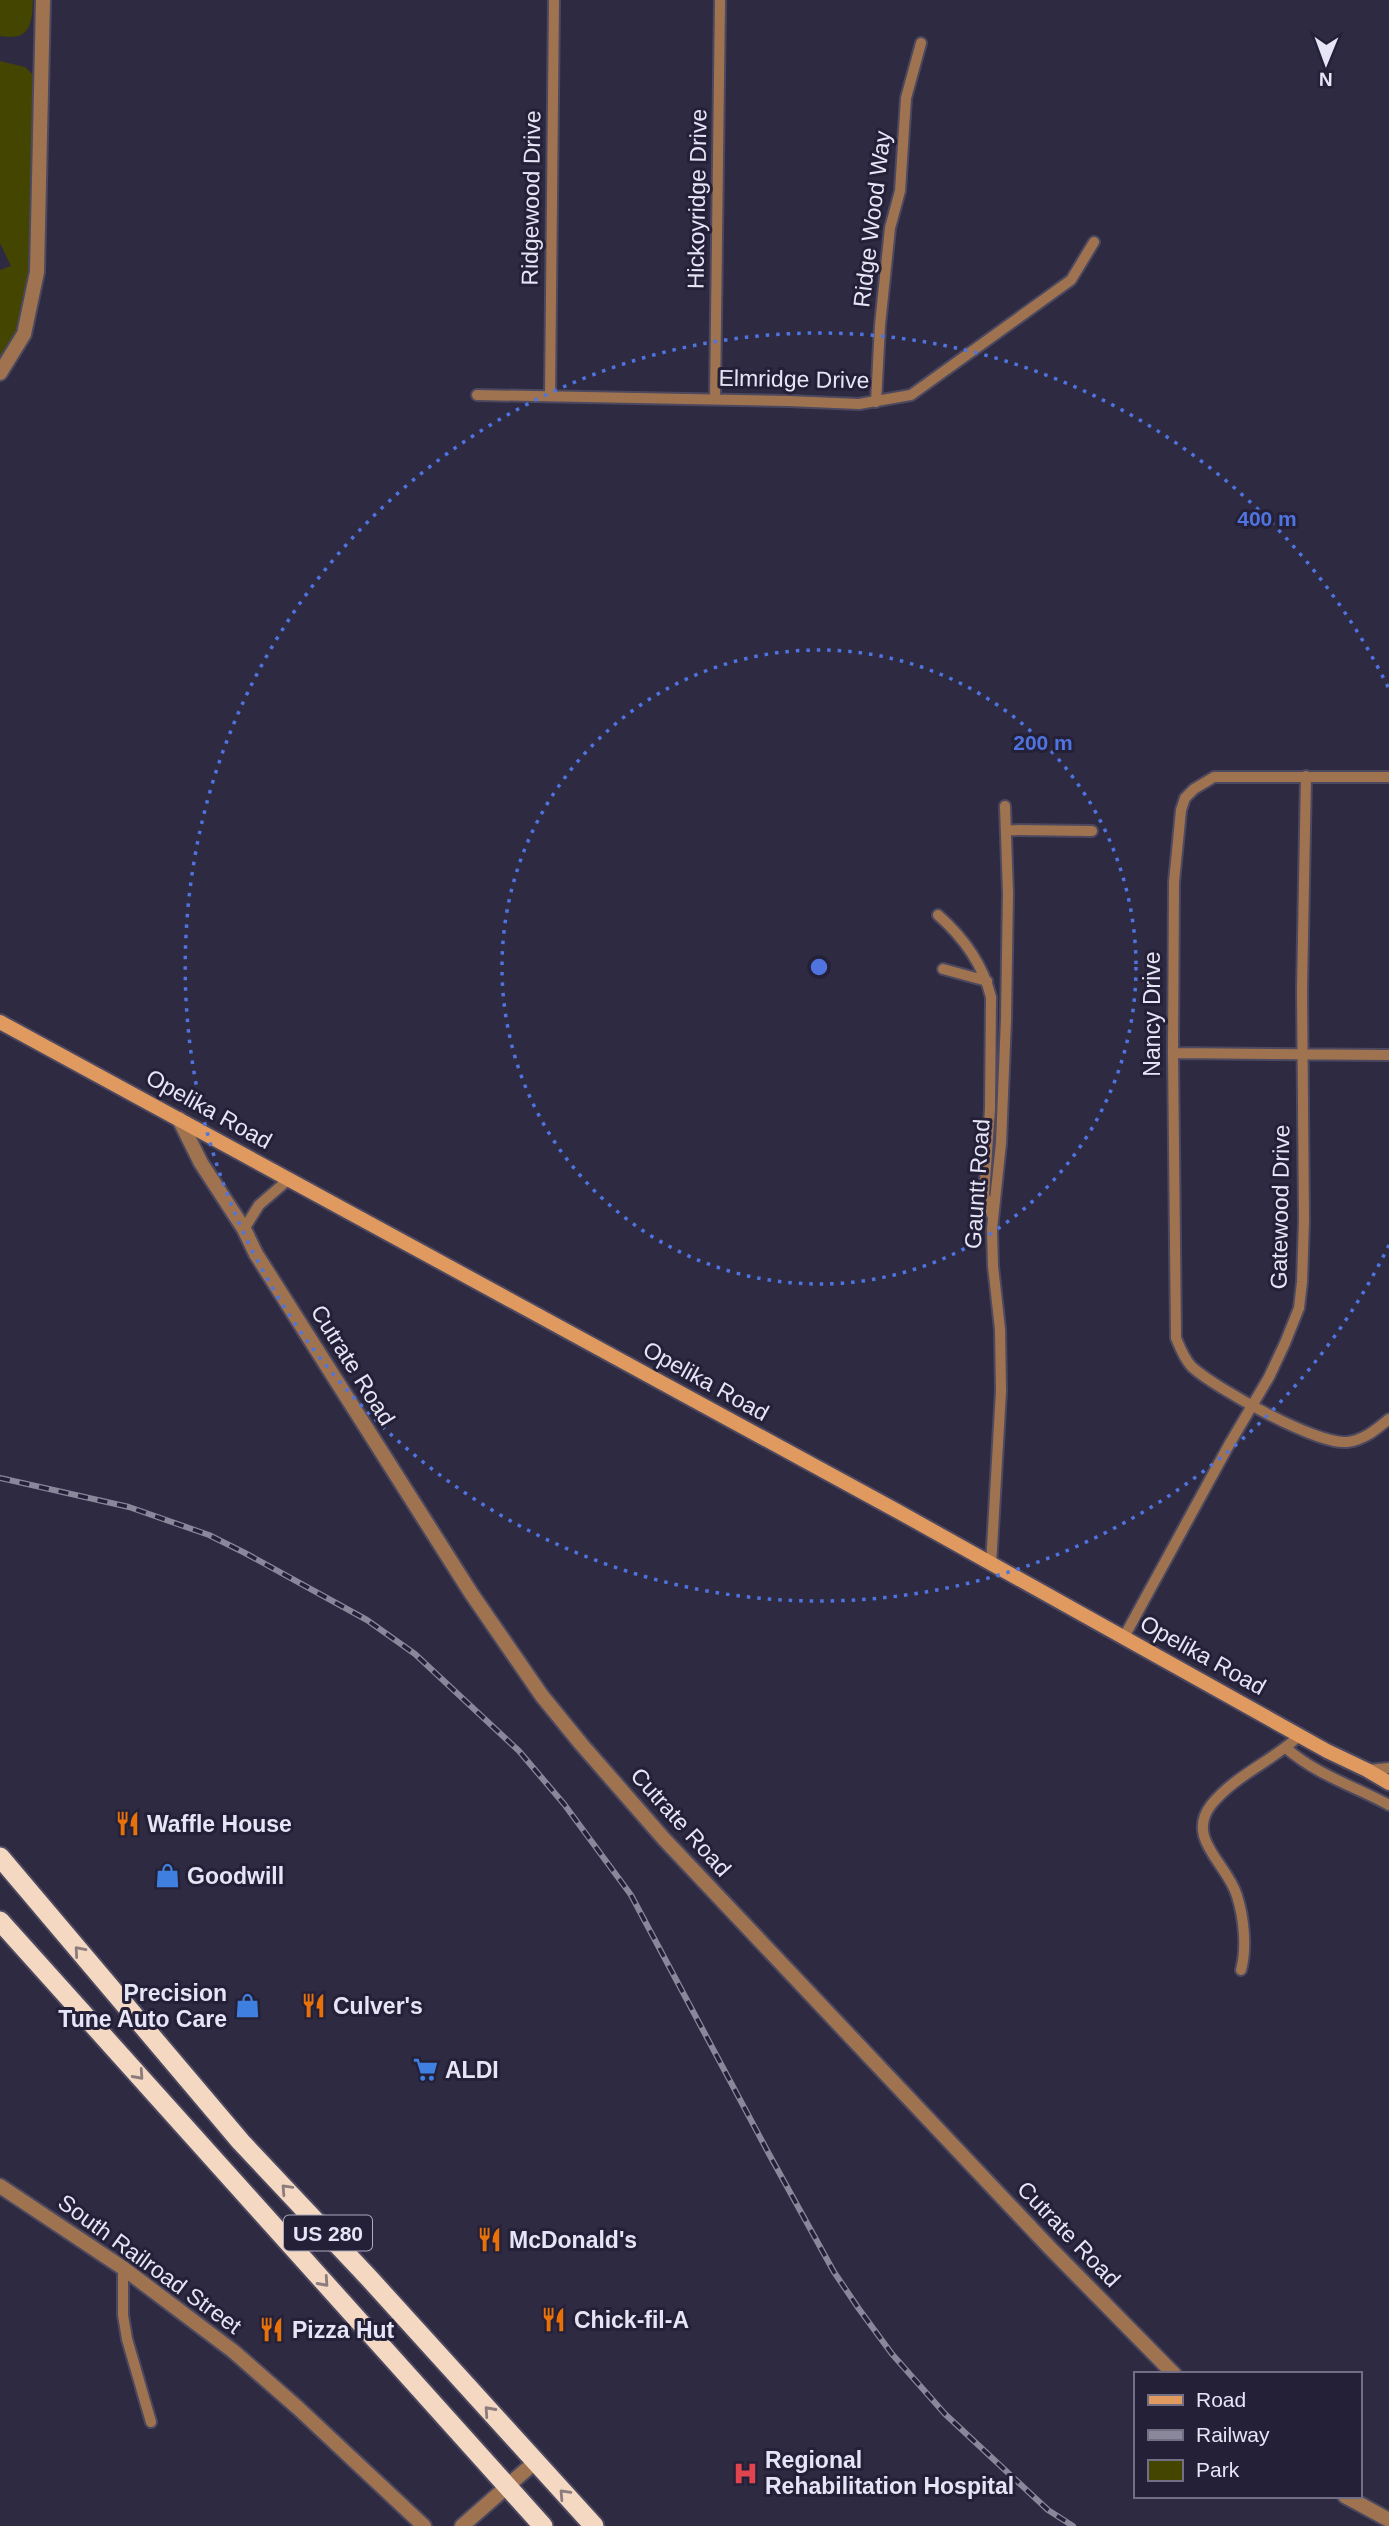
<svg xmlns="http://www.w3.org/2000/svg" width="1389" height="2526" font-family="Arial,sans-serif">
<rect width="100%" height="100%" fill="#2e2a42"/>
<path fill="#434501" d="M0,0H33C32,25 30,41 0,36Z
M0,61L25,67L33,75L29,287L19,328L0,366V270L11,266L0,243Z"/>
<g fill="none" stroke-linecap="round" stroke-linejoin="round">
<defs>
<path id="minor" d="M477,395L788,401L859,404L911,395L1071,280L1094,242
M550,396L554,0
M715,399L720,0
M876,402L880,325L890,228L900,191L906,98L921,43
M1389,777H1214L1194,789L1185,798L1181,810L1174,882L1173,1053L1176,1338C1180,1348 1185,1360 1192,1367C1215,1388 1317,1445 1347,1442C1364,1440 1377,1429 1389,1419
M1007,830L1092,831
M938,915C963,937 983,965 991,997L990,1109L984,1195L992,1215
M943,969L987,981
M1173,1053L1389,1055
M244,1229L259,1205L289,1179
M991,1565L1001,1391L1000,1329L993,1266L992,1229L1001,1143L1006,1019L1008,893L1005,806
M1124,1637L1230,1443L1269,1377L1285,1343L1299,1308L1302,1282L1304,1220L1302,990L1306,776
M1286,1748C1317,1775 1354,1786 1389,1805
M1367,1770L1389,1768
M1241,1970C1247,1948 1244,1918 1237,1896C1228,1864 1185,1839 1211,1805C1235,1775 1273,1761 1300,1735
M123,2268V2315L127,2339L151,2422"/>
<path id="tertiary" d="M0,373L24,334L37,272L43,0
M179,1119L201,1163L244,1229L256,1254L471,1593L542,1696L582,1745L664,1839L1050,2248L1174,2374
M0,2186L123,2268L233,2351L298,2408L424,2526
M1345,2496L1389,2520
M462,2526L535,2462"/>
<path id="secondary" d="M0,1022L899,1512L1327,1751L1367,1770L1389,1783"/>
<path id="trunk" d="M0,1857L241,2142L369,2278L594,2526
M0,1921L543,2526"/>
</defs>
<use href="#minor" stroke="#4b485f" stroke-width="14"/>
<use href="#tertiary" stroke="#4b485f" stroke-width="18"/>
<use href="#secondary" stroke="#4b485f" stroke-width="18"/>
<use href="#trunk" stroke="#4b485f" stroke-width="23"/>
<use href="#minor" stroke="#9f7350" stroke-width="10"/>
<use href="#tertiary" stroke="#9f7350" stroke-width="14"/>
<use href="#secondary" stroke="#e0995f" stroke-width="14"/>
<use href="#trunk" stroke="#f4d8c2" stroke-width="19"/>
<defs>
<path id="rail" d="M0,1478L129,1507L209,1535L245,1553L367,1620L415,1654L519,1751L564,1804L631,1895L769,2154L834,2272L859,2309L892,2354L945,2414L1048,2510L1073,2526"/>
</defs>
<use href="#rail" stroke="#8a879b" stroke-width="6"/>
<use href="#rail" stroke="#242038" stroke-width="3.5" stroke-dasharray="10" stroke-linecap="butt"/>
</g>
<defs><path id="oneway-chevron" d="M-2-3.5L2.5 0L-2 3.5" fill="none" stroke-width="1.6" stroke-linecap="round" stroke-linejoin="round" transform="scale(1.75)"/></defs>
<g stroke="#8c7c7d">
<use href="#oneway-chevron" transform="translate(79 1951) rotate(-131)"/>
<use href="#oneway-chevron" transform="translate(139 2075) rotate(48)"/>
<use href="#oneway-chevron" transform="translate(286 2189) rotate(-133)"/>
<use href="#oneway-chevron" transform="translate(324 2282) rotate(48)"/>
<use href="#oneway-chevron" transform="translate(489 2411) rotate(-132)"/>
<use href="#oneway-chevron" transform="translate(564 2494) rotate(-133)"/>
</g>
<g fill="none" stroke="#4f74df" stroke-width="3.5" stroke-dasharray="3.5 7">
<circle cx="819" cy="967" r="317"/>
<path d="M1389 1245A634 634 0 1 1 1389 689"/>
</g>
<defs>
<symbol id="restaurant-bare" viewBox="-9 -9 18 18"><path d="M-5-6h1v4h1v-4h1v4h1v-4h1v5L-1.5 .5V6h-2V.5L-5-1ZM5-6V6H3V1.5H1.5Q1.5-4 5-6Z" fill="#e8710a" stroke="#242038" stroke-width="2.5" paint-order="stroke"/></symbol>
<symbol id="shop-bare" viewBox="-9 -9 18 18"><path d="M-5-2.5h2.3a2.7 3.5 0 0 1 5.4 0H5L5.5 6h-11ZM-1.5-2.5h3a1.5 2.3 0 0 0-3 0Z" fill="#3f7fe0" stroke="#242038" stroke-width="2.5" paint-order="stroke"/></symbol>
<symbol id="supermarket-bare" viewBox="-9 -9 18 18"><path d="M-6-5.5h2.5l.6 2H6L4.5 2H-2.5L-4.4-4H-6ZM-1.5 3.2a1.3 1.3 0 1 0 .1 0ZM3 3.2a1.3 1.3 0 1 0 .1 0Z" fill="#3f7fe0" stroke="#242038" stroke-width="2.5" paint-order="stroke"/></symbol>
<symbol id="hospital-bare" viewBox="-9 -9 18 18"><path d="M-5-5h3v3.5h4V-5h3V5h-3V1.5h-4V5h-3Z" fill="#e0444e" stroke="#242038" stroke-width="2.5" paint-order="stroke"/></symbol>
</defs>
<g fill-rule="evenodd">
<use href="#restaurant-bare" x="110" y="1806" width="35" height="35"/>
<use href="#shop-bare" x="150" y="1858" width="35" height="35"/>
<use href="#shop-bare" x="230" y="1988" width="35" height="35"/>
<use href="#restaurant-bare" x="296" y="1988" width="35" height="35"/>
<use href="#supermarket-bare" x="408" y="2052" width="35" height="35"/>
<use href="#restaurant-bare" x="472" y="2222" width="35" height="35"/>
<use href="#restaurant-bare" x="536" y="2302" width="35" height="35"/>
<use href="#restaurant-bare" x="254" y="2312" width="35" height="35"/>
<use href="#hospital-bare" x="728" y="2456" width="35" height="35"/>
</g>
<g text-anchor="middle" dominant-baseline="central" stroke-width="6" stroke-linejoin="round" paint-order="stroke">
<rect fill="#242038" stroke="#acaabc" stroke-width="2" x="284" y="2215.5" width="88" height="35" rx="5"/>
<g font-size="21" font-weight="bold" fill="#e6e5f5">
<text x="328" y="2233">US 280</text>
</g>
<g font-size="23" fill="#e6e5f5" stroke="#242038">
<text transform="translate(531 198) rotate(-89)">Ridgewood Drive</text>
<text transform="translate(697 199) rotate(-89)">Hickoyridge Drive</text>
<text transform="translate(872 219) rotate(-83)">Ridge Wood Way</text>
<text transform="translate(794 379) rotate(1)">Elmridge Drive</text>
<text transform="translate(1152 1014) rotate(-90)">Nancy Drive</text>
<text transform="translate(209 1109) rotate(29)">Opelika Road</text>
<text transform="translate(977 1184) rotate(-86)">Gauntt Road</text>
<text transform="translate(1280 1207) rotate(-89)">Gatewood Drive</text>
<text transform="translate(353 1365) rotate(58)">Cutrate Road</text>
<text transform="translate(706 1381) rotate(29)">Opelika Road</text>
<text transform="translate(1203 1655) rotate(29)">Opelika Road</text>
<text transform="translate(681 1822) rotate(48)">Cutrate Road</text>
<text transform="translate(1069 2234) rotate(46)">Cutrate Road</text>
<text transform="translate(150 2264) rotate(36)">South Railroad Street</text>
</g>
<g font-size="23" font-weight="bold" fill="#e6e5f5" stroke="#242038" text-anchor="start">
<text x="147" y="1824">Waffle House</text>
<text x="187" y="1876">Goodwill</text>
<text x="227" y="1993" text-anchor="end">Precision<tspan x="227" dy="26">Tune Auto Care</tspan></text>
<text x="333" y="2006">Culver's</text>
<text x="445" y="2070">ALDI</text>
<text x="509" y="2240">McDonald's</text>
<text x="574" y="2320">Chick-fil-A</text>
<text x="292" y="2330">Pizza Hut</text>
<text x="765" y="2460">Regional<tspan x="765" dy="26">Rehabilitation Hospital</tspan></text>
</g>
</g>
<circle cx="819" cy="967" r="10" fill="#4f74df" stroke="#242038" stroke-width="3.5"/>
<g font-size="21" text-anchor="middle" font-weight="bold" fill="#4f74df" stroke="#242038" stroke-width="6" stroke-linejoin="round" paint-order="stroke">
<text x="1267" y="526">400 m</text>
<text x="1043" y="750">200 m</text>
</g>
<rect x="1134" y="2372" width="228" height="126" fill="#242038" stroke="#726f84" stroke-width="2"/>
<rect x="1148" y="2395" width="35" height="10" fill="#e0995f" stroke="#726f84" stroke-width="2"/>
<text x="1196" y="2407" font-size="21" fill="#e6e5f5">Road</text>
<rect x="1148" y="2430" width="35" height="10" fill="#8a879b" stroke="#726f84" stroke-width="2"/>
<text x="1196" y="2442" font-size="21" fill="#e6e5f5">Railway</text>
<rect x="1148" y="2460" width="35" height="21" fill="#434501" stroke="#726f84" stroke-width="2"/>
<text x="1196" y="2477" font-size="21" fill="#e6e5f5">Park</text>
<g transform="translate(1326 63) rotate(181)" stroke="#242038" stroke-width="5" paint-order="stroke">
<path d="M0-5L12 26L0 18L-12 26Z" fill="#e6e5f5"/>
<text y="-10" font-size="19" font-weight="bold" text-anchor="middle" fill="#e6e5f5">N</text>
</g>
</svg>
